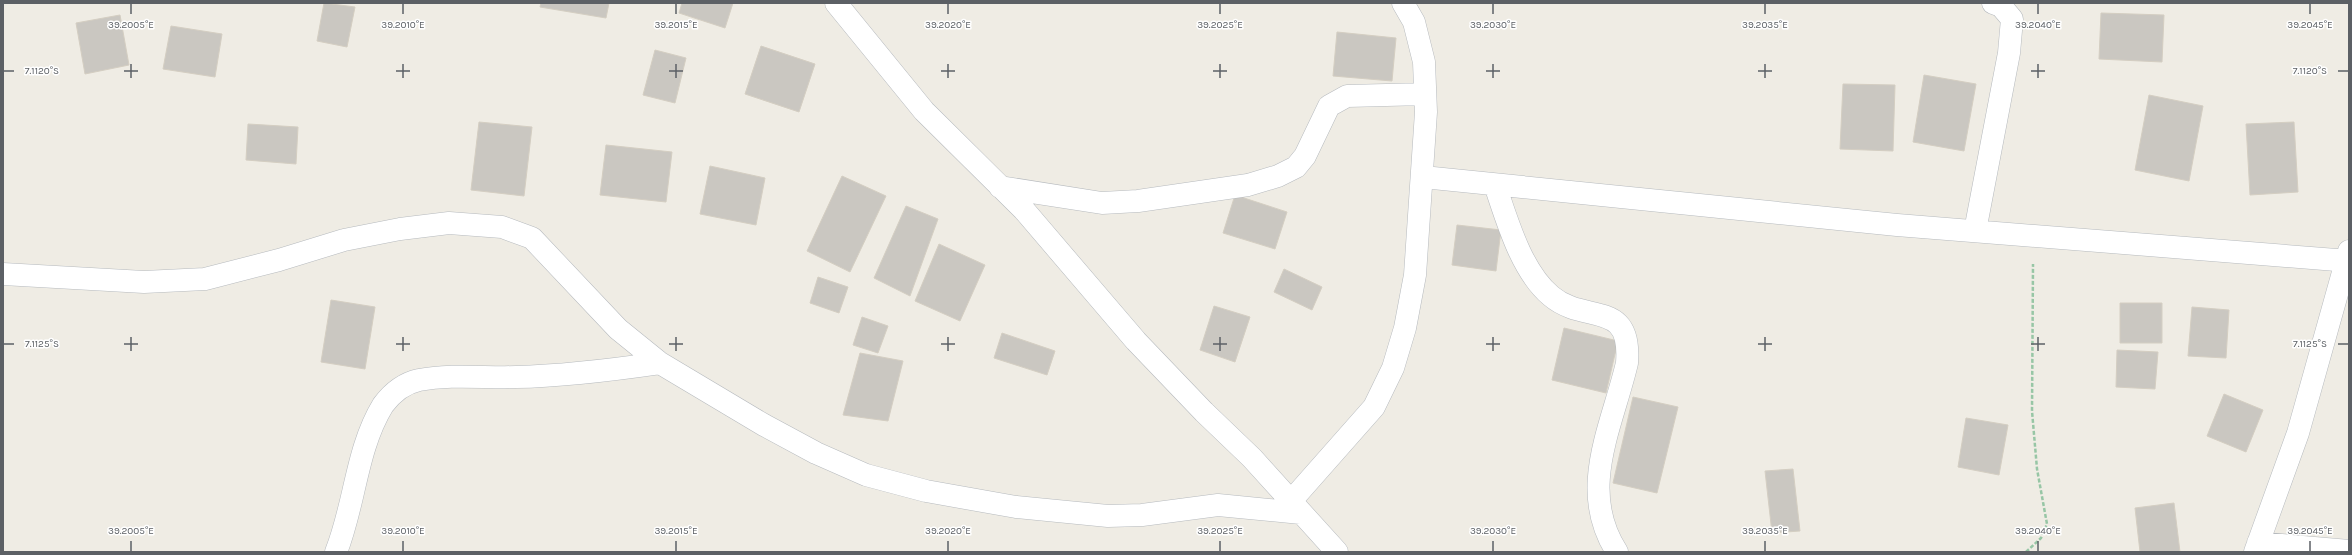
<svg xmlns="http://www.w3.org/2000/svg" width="2352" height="555" font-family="Karla,sans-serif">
<rect width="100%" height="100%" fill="#efece4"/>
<path fill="#cac7c1" stroke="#d4cec2" d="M324,3L355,7L347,47L317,41Z
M541,3H609L606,18L540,7Z
M682,3H733L725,28L679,13Z
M2101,13L2164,15L2162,62L2099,59Z
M120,15L129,65L85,74L76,23Z
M171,26L222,34L215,77L163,69Z
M1337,32L1396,38L1392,81L1333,76Z
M761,46L815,64L799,112L745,94Z
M655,50L686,58L675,103L643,95Z
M1924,75L1976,84L1964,151L1913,142Z
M1843,84L1895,85L1893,151L1840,149Z
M2149,95L2203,106L2189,181L2135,170Z
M479,122L532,127L524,196L471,190Z
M2294,122L2298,192L2250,195L2246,124Z
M248,124L298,127L296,164L246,160Z
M606,145L672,152L666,202L600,195Z
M710,166L765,178L756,225L700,214Z
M842,176L886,196L850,272L807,251Z
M1235,195L1287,212L1275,249L1223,233Z
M906,206L938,219L910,296L874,278Z
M1457,225L1501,230L1496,271L1452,265Z
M939,244L985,265L960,321L915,301Z
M1284,269L1322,287L1312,310L1274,292Z
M818,277L848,287L839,313L810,303Z
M331,300L375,307L365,369L321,362Z
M2120,303H2162V343H2120Z
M1214,306L1250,317L1235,362L1200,350Z
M2192,307L2229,310L2226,358L2188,356Z
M862,317L888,326L878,353L853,345Z
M1564,328L1618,341L1606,393L1552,380Z
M1002,333L1055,351L1047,375L994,358Z
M2117,350L2158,352L2155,389L2116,387Z
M860,353L903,361L888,421L843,415Z
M2224,394L2263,410L2246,452L2207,436Z
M1633,397L1678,407L1657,493L1613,483Z
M1966,418L2008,425L1999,475L1958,467Z
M1793,469L1800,531L1772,533L1765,471Z
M2174,503L2180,552H2140L2135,508Z"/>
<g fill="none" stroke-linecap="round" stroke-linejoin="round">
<defs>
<path id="minor" d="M836,3L924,111L1024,210L1136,341L1204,412L1252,458L1337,552
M1423,177L1897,225L2349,261
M1495,185C1507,220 1521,271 1551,296C1585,325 1632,298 1627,363C1612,427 1577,490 1617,552
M1000,187L1102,203L1138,201L1248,185L1278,176L1296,167L1305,156L1329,106L1347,96L1425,94
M1975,231L2009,53L2012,19L2001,6L1993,3
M3,274L144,282L205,279L279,260L344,240L400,229L449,223L502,227L532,238L618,329L660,363L764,425L816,453L866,475L926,491L1016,507L1108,516L1142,515L1218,505L1301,513
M1291,501L1374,407L1393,368L1405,328L1415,275L1426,112L1424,62L1414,22L1403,3
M2258,543L2349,551
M336,552C355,505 356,449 383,405C392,393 405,383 419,380C451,374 484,378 516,377C565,376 612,370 660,363
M2255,552L2298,433L2349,251"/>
</defs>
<use href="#minor" stroke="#b6babe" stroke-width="23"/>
<path stroke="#97c6a5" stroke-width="2.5" stroke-dasharray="4 2" stroke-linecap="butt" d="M2026,552L2041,538L2047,524L2037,469L2032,411L2033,264"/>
<use href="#minor" stroke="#fff" stroke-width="22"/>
</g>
<path fill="none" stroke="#5c6065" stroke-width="1.5" d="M131,4V14M403,4V14M676,4V14M948,4V14M1220,4V14M1493,4V14M1765,4V14M2038,4V14M2310,4V14M131,64V78M403,64V78M676,64V78M948,64V78M1220,64V78M1493,64V78M1765,64V78M2038,64V78M4,71H14M124,71H138M396,71H410M669,71H683M941,71H955M1213,71H1227M1486,71H1500M1758,71H1772M2031,71H2045M2338,71H2348M131,337V351M403,337V351M676,337V351M948,337V351M1220,337V351M1493,337V351M1765,337V351M2038,337V351M4,344H14M124,344H138M396,344H410M669,344H683M941,344H955M1213,344H1227M1486,344H1500M1758,344H1772M2031,344H2045M2338,344H2348M131,541V551M403,541V551M676,541V551M948,541V551M1220,541V551M1493,541V551M1765,541V551M2038,541V551M2310,541V551"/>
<g font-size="10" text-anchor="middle" fill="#5c6065" stroke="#fff" stroke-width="3" stroke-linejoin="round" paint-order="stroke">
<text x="131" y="28">39.2005°E</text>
<text x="403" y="28">39.2010°E</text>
<text x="676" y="28">39.2015°E</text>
<text x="948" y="28">39.2020°E</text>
<text x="1220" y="28">39.2025°E</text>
<text x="1493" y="28">39.2030°E</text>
<text x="1765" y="28">39.2035°E</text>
<text x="2038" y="28">39.2040°E</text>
<text x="2310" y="28">39.2045°E</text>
<text x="42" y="74">7.1120°S</text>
<text x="2310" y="74">7.1120°S</text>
<text x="42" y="347">7.1125°S</text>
<text x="2310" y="347">7.1125°S</text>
<text x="131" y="534">39.2005°E</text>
<text x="403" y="534">39.2010°E</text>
<text x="676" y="534">39.2015°E</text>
<text x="948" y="534">39.2020°E</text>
<text x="1220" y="534">39.2025°E</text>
<text x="1493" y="534">39.2030°E</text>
<text x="1765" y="534">39.2035°E</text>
<text x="2038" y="534">39.2040°E</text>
<text x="2310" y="534">39.2045°E</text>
</g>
<rect width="2352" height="555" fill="none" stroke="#5c6065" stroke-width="8"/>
</svg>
